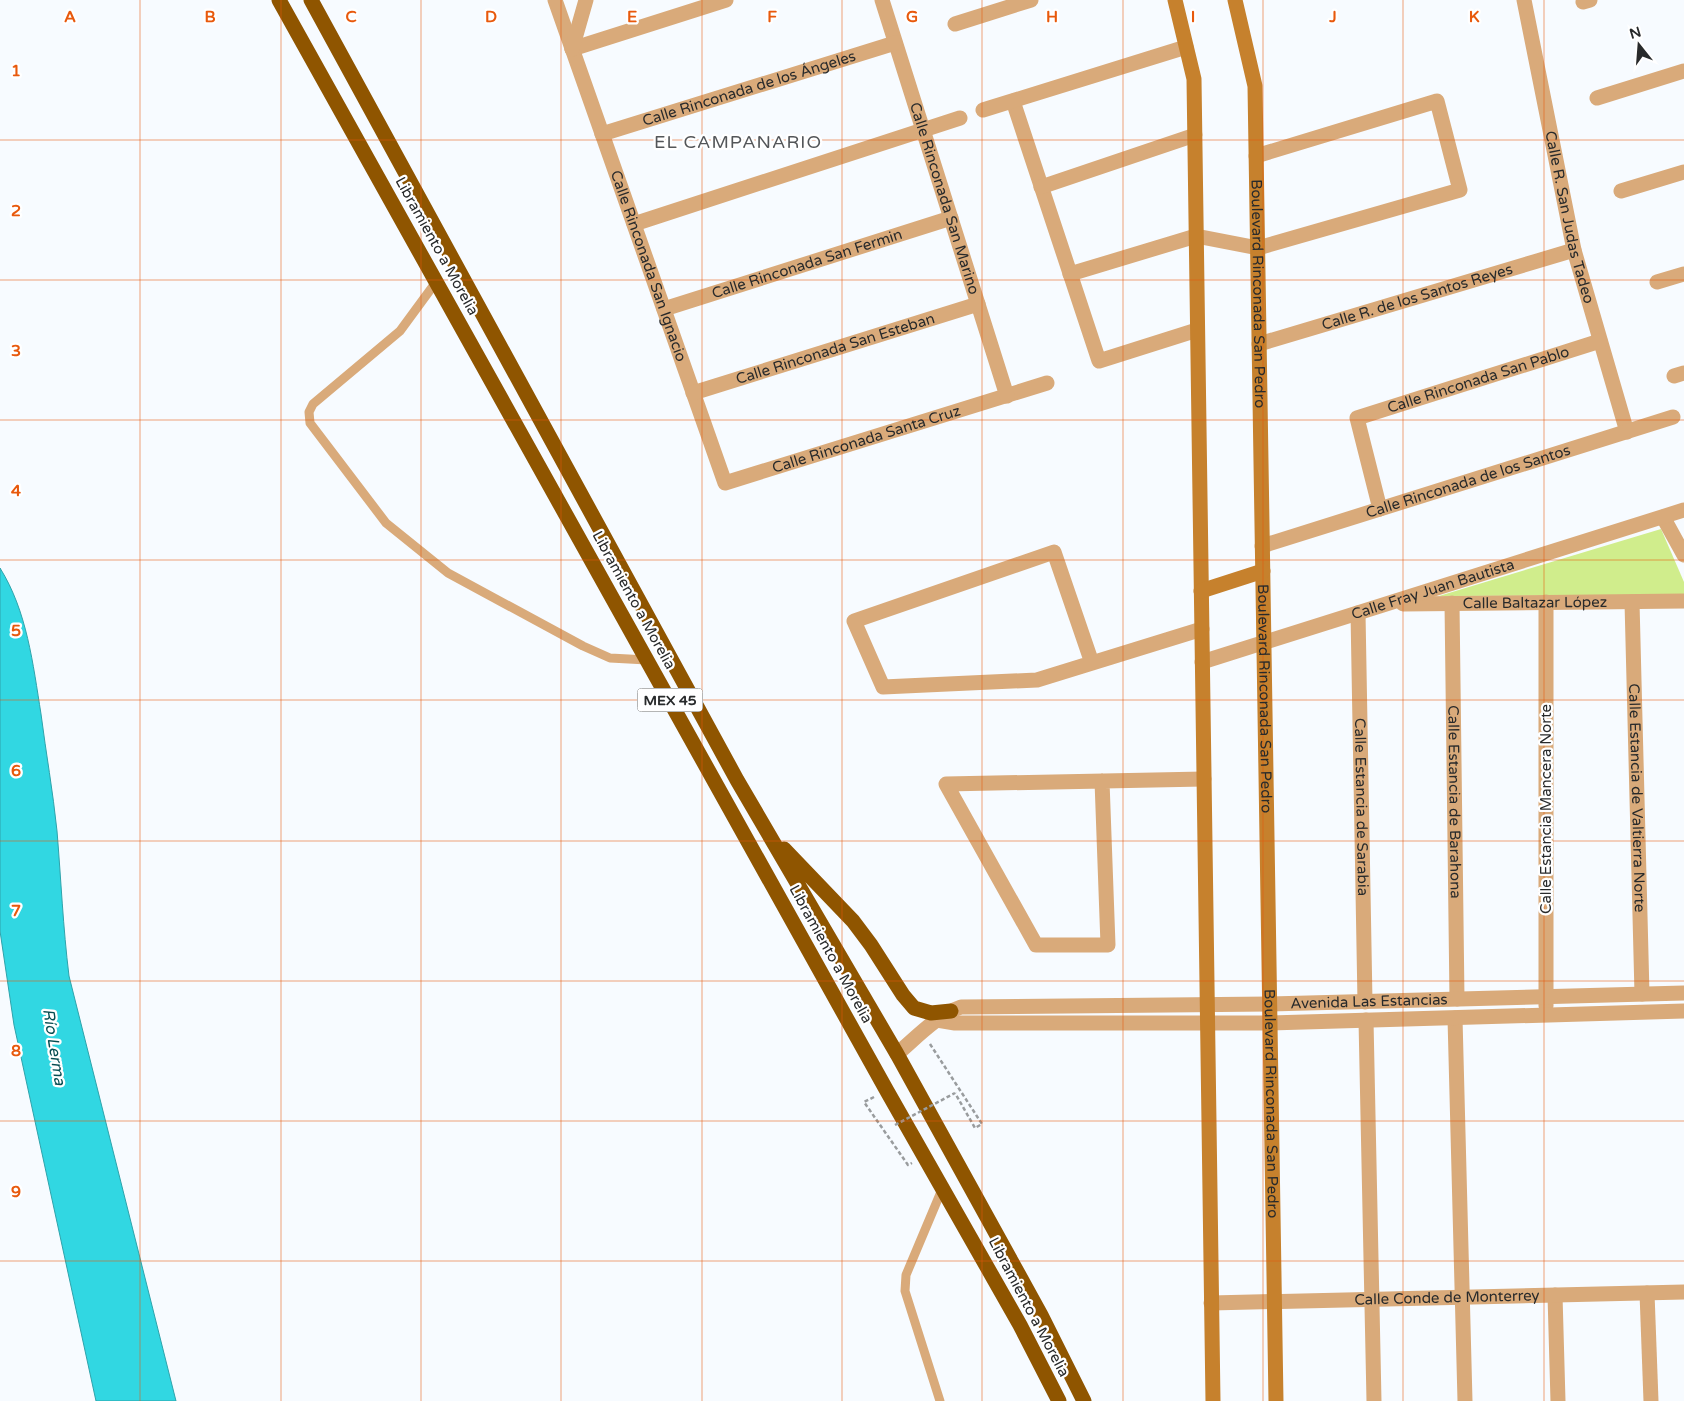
<svg xmlns="http://www.w3.org/2000/svg" width="1684" height="1401" font-family="'Varela Round',sans-serif">
<rect width="100%" height="100%" fill="#f7fbff"/>
<path fill="#d0ed8c" d="M1661,529L1684,582V595L1439,596Z"/>
<path fill="#31d7e2" stroke="#2ea3ab" d="M0,568C27,611 33,664 41,714C46,753 53,792 57,831C61,879 63,927 69,976L176,1401H96L14,1025L0,931Z"/>
<g fill="none" stroke-linecap="round" stroke-linejoin="round">
<path stroke="#999c9e" stroke-width="2.5" stroke-dasharray="4 2.5" stroke-linecap="butt" d="M930,1044L982,1124L975,1128L955,1093
M874,1097L864,1102L908,1165L912,1163"/>
<path stroke="#d9aa7a" stroke-width="9" d="M436,282L400,331L313,404L309,412L310,423L386,523L448,573L583,646L610,658L647,660
M940,1401L905,1291L906,1275L943,1187"/>
<g stroke="#d9aa7a" stroke-width="15">
<path id="s1" d="M555,0L725,483L1047,383"/>
<path id="s2" d="M882,0L1007,396"/>
<path id="s3" d="M1524,0L1574,250L1627,432"/>
<path d="M1583,2L1590,0"/>
<path d="M955,24L1031,0"/>
<path d="M572,49L726,0"/>
<path d="M572,49L586,0"/>
<path d="M1597,98L1684,71"/>
<path d="M1013,101L1099,361L1197,330"/>
<path d="M983,110L1186,47"/>
<path id="s4" d="M602,134L895,43"/>
<path d="M1041,187L1195,135"/>
<path d="M1621,191L1684,172"/>
<path d="M634,224L960,118"/>
<path d="M1070,274L1196,236L1258,248L1460,190L1437,101L1256,156"/>
<path d="M1657,282L1684,274"/>
<path id="s5" d="M664,309L951,218"/>
<path id="s6" d="M1259,344L1574,250"/>
<path d="M1674,376L1684,373"/>
<path id="s7" d="M693,393L978,304"/>
<path id="s8" d="M1380,509L1357,418L1600,341"/>
<path d="M1663,517L1684,555"/>
<path id="s9" d="M1262,546L1673,417"/>
<path d="M1546,602V1006"/>
<path id="s10" d="M1632,602L1642,994"/>
<path id="s11" d="M1452,603L1457,999"/>
<path id="s12" d="M1403,604L1684,601"/>
<path id="s13" d="M1358,613L1365,1002"/>
<path id="s14" d="M1202,662L1684,510"/>
<path d="M1092,663L1054,552L854,621L883,687L1037,680L1202,629"/>
<path d="M1102,781L1108,945H1036L946,784L1204,779"/>
<path d="M1455,1018L1465,1401"/>
<path d="M937,1020L955,1023H1270L1684,1011"/>
<path d="M1366,1020L1374,1401"/>
<path id="s15" d="M897,1054C917,1037 936,1016 961,1007L1270,1004L1684,993"/>
<path d="M1647,1293L1651,1401"/>
<path d="M1555,1295L1558,1401"/>
<path id="s16" d="M1211,1303L1684,1292"/>
</g>
<g stroke="#c6812d" stroke-width="15">
<path d="M1175,0L1194,79L1213,1401"/>
<path id="s17" d="M1235,0L1255,86L1276,1401"/>
<path d="M1201,591L1263,571"/>
</g>
<path stroke="#8f5500" stroke-width="15" d="M279,0L887,1091L1020,1325L1059,1401
M311,0L737,780L897,1054L1041,1315L1084,1401
M784,849L853,921L871,945L903,995L914,1008L931,1013L951,1011"/>
<path stroke="#999c9e" stroke-width="2.5" stroke-dasharray="4 2.5" stroke-linecap="butt" d="M895,1125L955,1093"/>
</g>
<path fill="none" stroke="#e8590c" stroke-width="1" stroke-opacity="0.55" d="M140,0V1401M281,0V1401M421,0V1401M561,0V1401M702,0V1401M842,0V1401M982,0V1401M1123,0V1401M1263,0V1401M1403,0V1401M1544,0V1401M0,140H1684M0,280H1684M0,420H1684M0,560H1684M0,700H1684M0,841H1684M0,981H1684M0,1121H1684M0,1261H1684"/>
<g text-anchor="middle" dominant-baseline="central" stroke-width="4.5" stroke-linejoin="round" paint-order="stroke">
<rect fill="#fff" stroke="#686a6b" stroke-width="1" x="637.5" y="688.5" width="65" height="23" rx="4"/>
<g font-size="14" font-weight="bold" fill="#282a2b">
<text x="670" y="700">MEX 45</text>
</g>
<g font-size="15" fill="#282a2b" stroke="#fff">
<text stroke="none"><textPath href="#s4" startOffset="154">Calle Rinconada de los Ángeles</textPath></text>
<text stroke="none"><textPath href="#s2" startOffset="208">Calle Rinconada San Marino</textPath></text>
<text stroke="none"><textPath href="#s3" startOffset="222">Calle R. San Judas Tadeo</textPath></text>
<text transform="translate(437 246) rotate(61)">Libramiento a Morelia</text>
<text stroke="none"><textPath href="#s5" startOffset="150">Calle Rinconada San Fermin</textPath></text>
<text stroke="none"><textPath href="#s1" startOffset="282">Calle Rinconada San Ignacio</textPath></text>
<text stroke="none"><textPath href="#s17" startOffset="296">Boulevard Rinconada San Pedro</textPath></text>
<text stroke="none"><textPath href="#s6" startOffset="165">Calle R. de los Santos Reyes</textPath></text>
<text stroke="none"><textPath href="#s7" startOffset="149">Calle Rinconada San Esteban</textPath></text>
<text stroke="none"><textPath href="#s8" startOffset="221">Calle Rinconada San Pablo</textPath></text>
<text stroke="none"><textPath href="#s1" startOffset="660">Calle Rinconada Santa Cruz</textPath></text>
<text stroke="none"><textPath href="#s9" startOffset="216">Calle Rinconada de los Santos</textPath></text>
<text stroke="none"><textPath href="#s14" startOffset="242">Calle Fray Juan Bautista</textPath></text>
<text transform="translate(634 600) rotate(61)">Libramiento a Morelia</text>
<text stroke="none"><textPath href="#s12" startOffset="132">Calle Baltazar López</textPath></text>
<text stroke="none"><textPath href="#s17" startOffset="701">Boulevard Rinconada San Pedro</textPath></text>
<text stroke="none"><textPath href="#s10" startOffset="196">Calle Estancia de Valtierra Norte</textPath></text>
<text stroke="none"><textPath href="#s11" startOffset="199">Calle Estancia de Barahona</textPath></text>
<text stroke="none"><textPath href="#s13" startOffset="194">Calle Estancia de Sarabia</textPath></text>
<text transform="translate(1546 809) rotate(-90)">Calle Estancia Mancera Norte</text>
<text transform="translate(831 954) rotate(61)">Libramiento a Morelia</text>
<text stroke="none"><textPath href="#s15" startOffset="488">Avenida Las Estancias</textPath></text>
<text stroke="none"><textPath href="#s17" startOffset="1106">Boulevard Rinconada San Pedro</textPath></text>
<text stroke="none"><textPath href="#s16" startOffset="236">Calle Conde de Monterrey</textPath></text>
<text transform="translate(1029 1307) rotate(62)">Libramiento a Morelia</text>
</g>
<g font-size="16" font-style="italic" fill="#064d52" stroke="#fff">
<text transform="translate(54 1047) rotate(81)">Río Lerma</text>
</g>
<g font-size="18" letter-spacing="1" fill="#535659" stroke="#fff">
<text x="738" y="142">EL CAMPANARIO</text>
</g>
</g>
<g font-size="16" text-anchor="middle" font-weight="bold" fill="#e8590c" stroke="#fff" stroke-width="4.5" stroke-linejoin="round" paint-order="stroke">
<text x="70" y="22">A</text>
<text x="210" y="22">B</text>
<text x="351" y="22">C</text>
<text x="491" y="22">D</text>
<text x="632" y="22">E</text>
<text x="772" y="22">F</text>
<text x="912" y="22">G</text>
<text x="1052" y="22">H</text>
<text x="1193" y="22">I</text>
<text x="1333" y="22">J</text>
<text x="1474" y="22">K</text>
<text x="16" y="76">1</text>
<text x="16" y="216">2</text>
<text x="16" y="356">3</text>
<text x="16" y="496">4</text>
<text x="16" y="636">5</text>
<text x="16" y="776">6</text>
<text x="16" y="916">7</text>
<text x="16" y="1056">8</text>
<text x="16" y="1197">9</text>
</g>
<g transform="translate(1639 45) rotate(343)" stroke="#ffffff" stroke-width="4" paint-order="stroke">
<path d="M0-4L9 19L0 12L-9 19Z" fill="#282a2b"/>
<text y="-8" font-size="14" font-weight="bold" text-anchor="middle" fill="#282a2b">N</text>
</g>
</svg>
